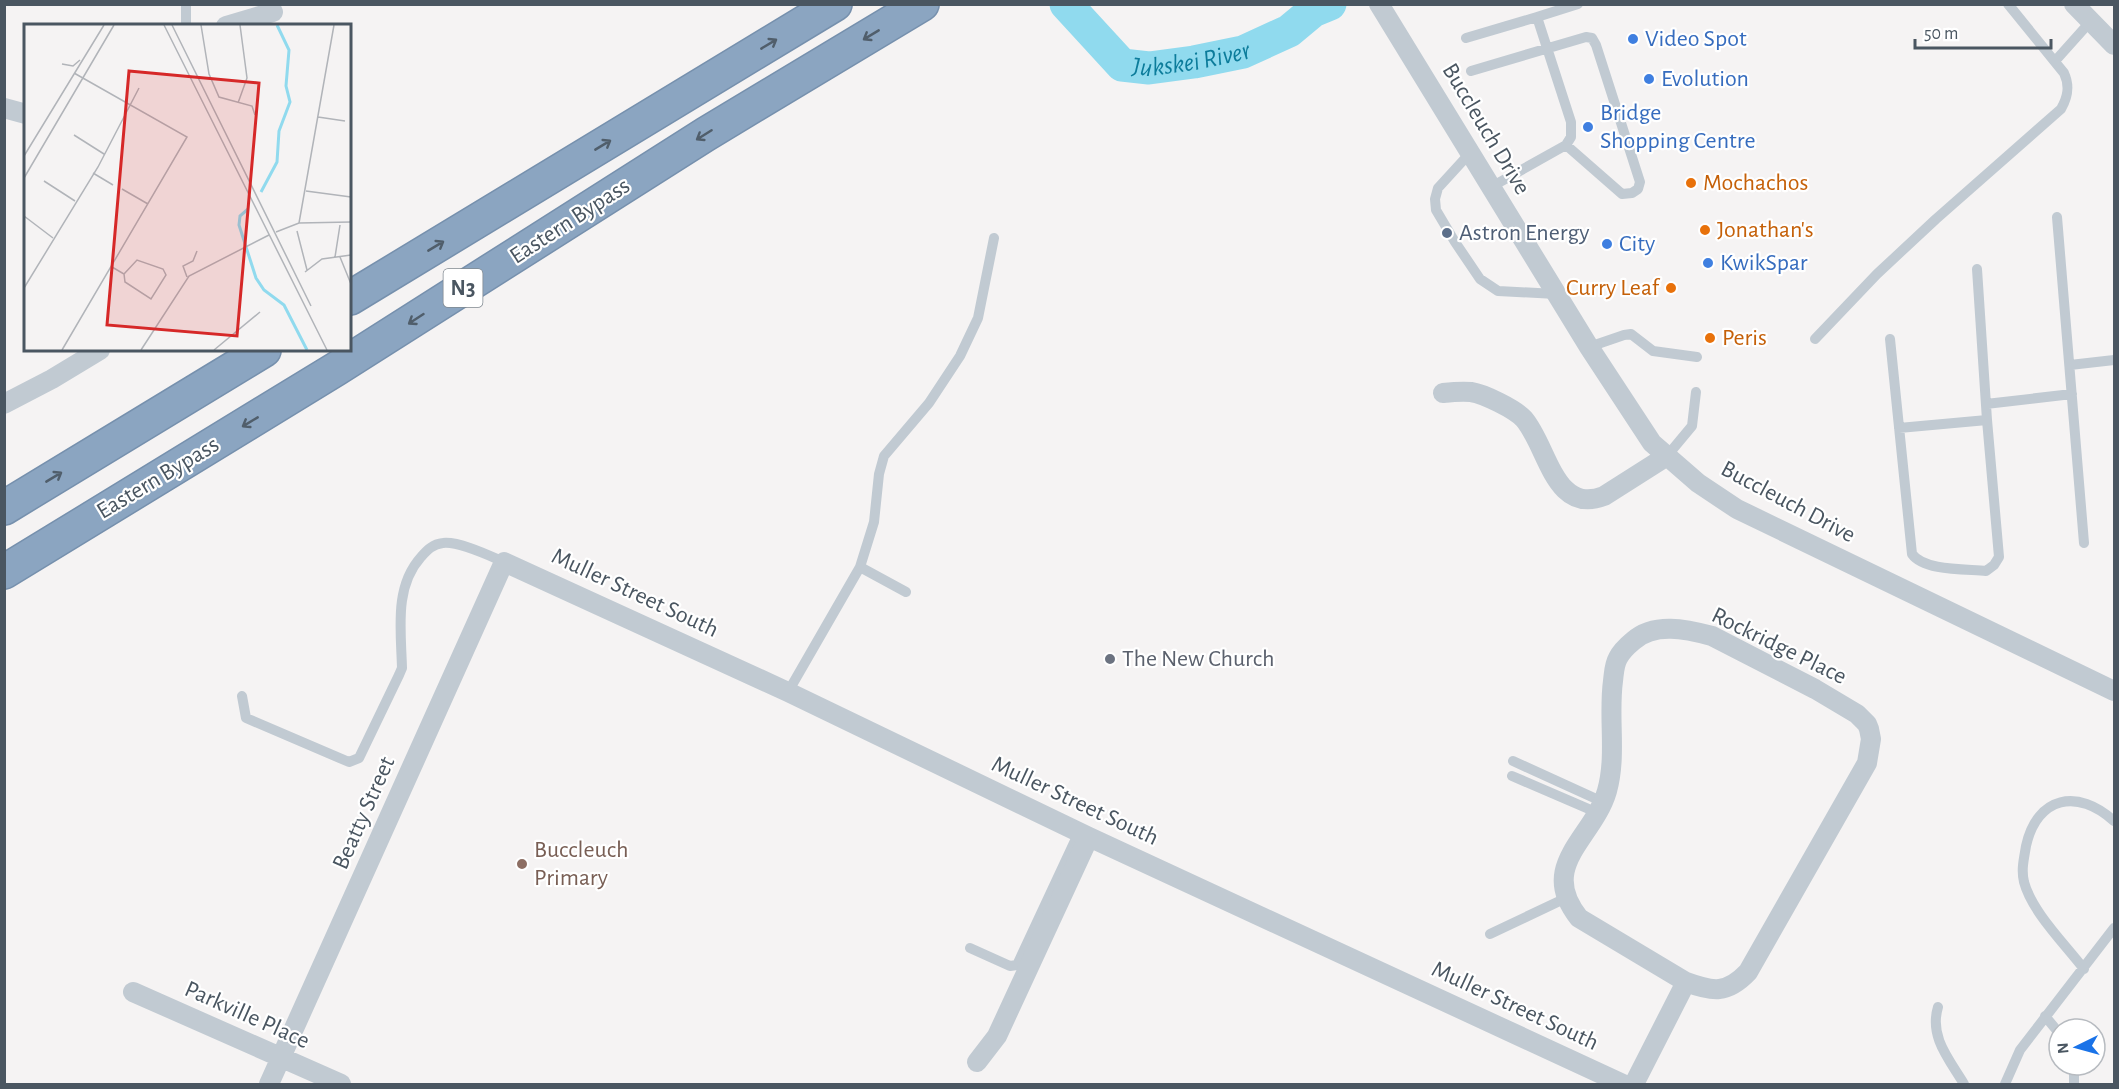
<svg xmlns="http://www.w3.org/2000/svg" width="2119" height="1089" font-family="'Alegreya Sans',sans-serif">
<rect width="100%" height="100%" fill="#f5f3f3"/>
<g fill="none" stroke-linecap="round" stroke-linejoin="round">
<path stroke="#90daee" stroke-width="33" id="s1" d="M1066,4L1122,65L1149,68L1194,62L1243,52L1289,31L1313,11L1330,4"/>
<defs>
<path id="motorway" d="M350,298L835,4
M4,508L264,350
M4,572L336,369L706,134L922,4"/>
</defs>
<use href="#motorway" stroke="#7690ad" stroke-width="36"/>
<path stroke="#c1cad2" stroke-width="10" d="M186,4V26
M1537,17L1578,4
M1466,38L1537,17L1571,122V137L1566,145L1491,187
M2056,60L2090,22
M1471,71L1586,37L1592,38L1596,45L1640,182L1638,189L1632,193L1622,194L1566,145
M1470,153L1438,188L1435,199L1436,210L1455,242L1480,279L1498,291L1556,294
M2057,217L2084,543
M1815,339L1877,274L1936,219L2061,109C2068,97 2070,86 2064,73L2008,4
M1890,339L1912,554C1924,571 1966,569 1986,571L1994,565L1999,557L1987,420L1977,269
M1589,347L1624,335L1631,334L1653,351L1697,357
M2070,365L2114,360
M1986,404L2072,394
M1899,428L1987,420
M1667,456L1692,426L1696,392
M860,567L906,592
M788,692L860,567L874,522L879,474L884,456L929,403L960,356L978,318L994,238
M242,696L246,718L349,762L359,758L399,675L402,668C401,630 394,587 421,557C427,550 433,544 443,543C459,541 490,556 504,562
M1513,761L1603,802
M1512,776L1598,813
M1490,934L1566,898
M970,948L1010,966L1017,965L1079,832
M2084,969C2065,944 2032,912 2024,882C2021,869 2024,859 2026,846C2037,796 2078,788 2114,821
M1938,1007C1929,1037 1949,1059 1964,1084
M2045,1016L2059,1033
M2005,1084L2020,1050L2114,928
M2074,1084V1065"/>
<path stroke="#c1cad2" stroke-width="20" d="M1379,4L1589,347L1652,443L1698,483L1737,509L2114,691
M2074,4L2114,45
M226,26L273,12
M4,108L26,114
M1443,393C1452,392 1462,391 1471,392C1484,394 1515,409 1524,419C1548,447 1554,515 1604,496L1667,456
M4,404L52,379L100,350
M133,992L341,1084
M977,1062L997,1036L1089,837
M269,1084L504,562L788,692L1089,837L1623,1084
M1634,1084L1686,982C1713,992 1727,994 1748,972L1867,763L1871,739L1869,729L1867,724L1857,714L1815,689L1712,636C1686,629 1654,622 1633,641C1627,646 1621,652 1618,658C1614,665 1614,673 1613,681C1608,717 1617,755 1607,791C1593,839 1537,865 1579,918L1686,982"/>
<use href="#motorway" stroke="#8ba5c1" stroke-width="33"/>
</g>
<defs><path id="oneway-shaft" d="M-6 0H5M1.5-3L5.5 0L1.5 3" fill="none" stroke-width="1.6" stroke-linecap="round" stroke-linejoin="round" transform="scale(1.5)"/></defs>
<g stroke="#505e6b">
<use href="#oneway-shaft" transform="translate(871 35) rotate(149)"/>
<use href="#oneway-shaft" transform="translate(769 44) rotate(-31)"/>
<use href="#oneway-shaft" transform="translate(704 135) rotate(148)"/>
<use href="#oneway-shaft" transform="translate(603 145) rotate(-31)"/>
<use href="#oneway-shaft" transform="translate(436 246) rotate(-31)"/>
<use href="#oneway-shaft" transform="translate(416 319) rotate(147)"/>
<use href="#oneway-shaft" transform="translate(250 422) rotate(149)"/>
<use href="#oneway-shaft" transform="translate(54 477) rotate(-31)"/>
</g>
<g fill="#3f7fe0" stroke="#fff" stroke-width="2">
<circle cx="1633" cy="39" r="6"/>
<circle cx="1649" cy="79" r="6"/>
<circle cx="1588" cy="127" r="6"/>
<circle cx="1607" cy="244" r="6"/>
<circle cx="1708" cy="263" r="6"/>
</g>
<g fill="#e8710a" stroke="#fff" stroke-width="2">
<circle cx="1691" cy="183" r="6"/>
<circle cx="1705" cy="230" r="6"/>
<circle cx="1671" cy="288" r="6"/>
<circle cx="1710" cy="338" r="6"/>
</g>
<circle fill="#5c6f8a" stroke="#fff" stroke-width="2" cx="1447" cy="233" r="6"/>
<circle fill="#6b7280" stroke="#fff" stroke-width="2" cx="1110" cy="659" r="6"/>
<circle fill="#8d6e63" stroke="#fff" stroke-width="2" cx="522" cy="864" r="6"/>
<g text-anchor="middle" dominant-baseline="central" stroke-width="4.5" stroke-linejoin="round" paint-order="stroke">
<rect fill="#fff" stroke="#808990" stroke-width="1.5" x="443.5" y="269" width="39" height="38" rx="4.5"/>
<g font-size="22" font-weight="bold" fill="#4a5661">
<text x="463" y="288">N3</text>
</g>
<g font-size="24" fill="#366cbe" stroke="#fff" text-anchor="start">
<text x="1645" y="39">Video Spot</text>
<text x="1661" y="79">Evolution</text>
<text x="1600" y="113">Bridge<tspan x="1600" dy="28">Shopping Centre</tspan></text>
<text x="1619" y="244">City</text>
<text x="1720" y="263">KwikSpar</text>
</g>
<g font-size="24" fill="#4a5661" stroke="#fff">
<text transform="translate(1486 129) rotate(59)">Buccleuch Drive</text>
<text transform="translate(570 221) rotate(-33)">Eastern Bypass</text>
<text transform="translate(158 478) rotate(-31)">Eastern Bypass</text>
<text transform="translate(1788 502) rotate(28)">Buccleuch Drive</text>
<text transform="translate(635 593) rotate(25)">Muller Street South</text>
<text transform="translate(1779 646) rotate(26)">Rockridge Place</text>
<text transform="translate(1075 801) rotate(25)">Muller Street South</text>
<text transform="translate(364 813) rotate(-66)">Beatty Street</text>
<text transform="translate(1515 1006) rotate(25)">Muller Street South</text>
<text transform="translate(247 1015) rotate(24)">Parkville Place</text>
</g>
<g font-size="24" fill="#c56008" stroke="#fff" text-anchor="start">
<text x="1703" y="183">Mochachos</text>
<text x="1717" y="230">Jonathan's</text>
<text x="1659" y="288" text-anchor="end">Curry Leaf</text>
<text x="1722" y="338">Peris</text>
</g>
<g font-size="24" fill="#4e5e75" stroke="#fff" text-anchor="start">
<text x="1459" y="233">Astron Energy</text>
</g>
<g font-size="24" fill="#5b616d" stroke="#fff" text-anchor="start">
<text x="1122" y="659">The New Church</text>
</g>
<g font-size="24" fill="#785e54" stroke="#fff" text-anchor="start">
<text x="534" y="850">Buccleuch<tspan x="534" dy="28">Primary</tspan></text>
</g>
<g font-size="26" font-style="italic" fill="#0c7c9b" stroke="#fff">
<text stroke="none"><textPath href="#s1" startOffset="153">Jukskei River</textPath></text>
</g>
</g>
<g transform="translate(24 24)">
<rect width="327" height="327" fill="#f5f3f3"/>
<path fill="none" stroke="#90daee" stroke-width="3" d="M237,168L253,138L255,107L266,78L262,62L265,26L253,1M224,185L216,192L215,201L232,254L240,266L260,281L283,326"/>
<path fill="none" stroke="#b1b4b9" stroke-width="1.5" d="M140,1L303,326M148,1L287,282M177,1L185,50L195,73L228,82L231,91M38,40L49,42L56,36M214,79L223,54L216,1M294,93L321,97M50,111L80,130M0,132L80,1M69,149L89,161M0,154L90,1M20,157L51,177M98,165L124,180M282,167L327,173M0,192L29,214M275,199L310,1M273,207L283,246M252,208L275,199L327,198M311,233L316,201M316,233L327,260M88,243L100,250L101,258L127,275L142,251L139,245L113,236L100,250M281,248L298,235L327,231M163,253L159,242L169,237L173,227M0,264L74,143L115,64M38,326L163,113L50,49M117,326L165,252L245,211M190,326L236,288"/>
<path fill="#d62828" fill-opacity="0.15" stroke="#d62828" stroke-width="3" d="M105,47L235,59L213,312L83,301Z"/>
<rect width="327" height="327" fill="none" stroke="#4a5661" stroke-width="3"/>
</g>
<rect width="2119" height="1089" fill="none" stroke="#4a5661" stroke-width="12"/>
<g transform="translate(2077 1047) rotate(265)"><circle r="28" fill="#ffffff" stroke="#b7bbc0" stroke-width="1.5"/>
<path d="M0-4.5L10 22L0 15L-10 22Z" fill="#1a73e8"/>
<text y="-9" font-size="16" font-weight="bold" text-anchor="middle" fill="#4a5661">N</text>
</g>
<path d="M1915 39v9h136v-9" fill="none" stroke="#4a5661" stroke-width="3"/>
<text x="1924" y="39" font-size="18" fill="#4a5661" stroke="#ffffff" stroke-width="4.5" paint-order="stroke">50 m</text>
</svg>
